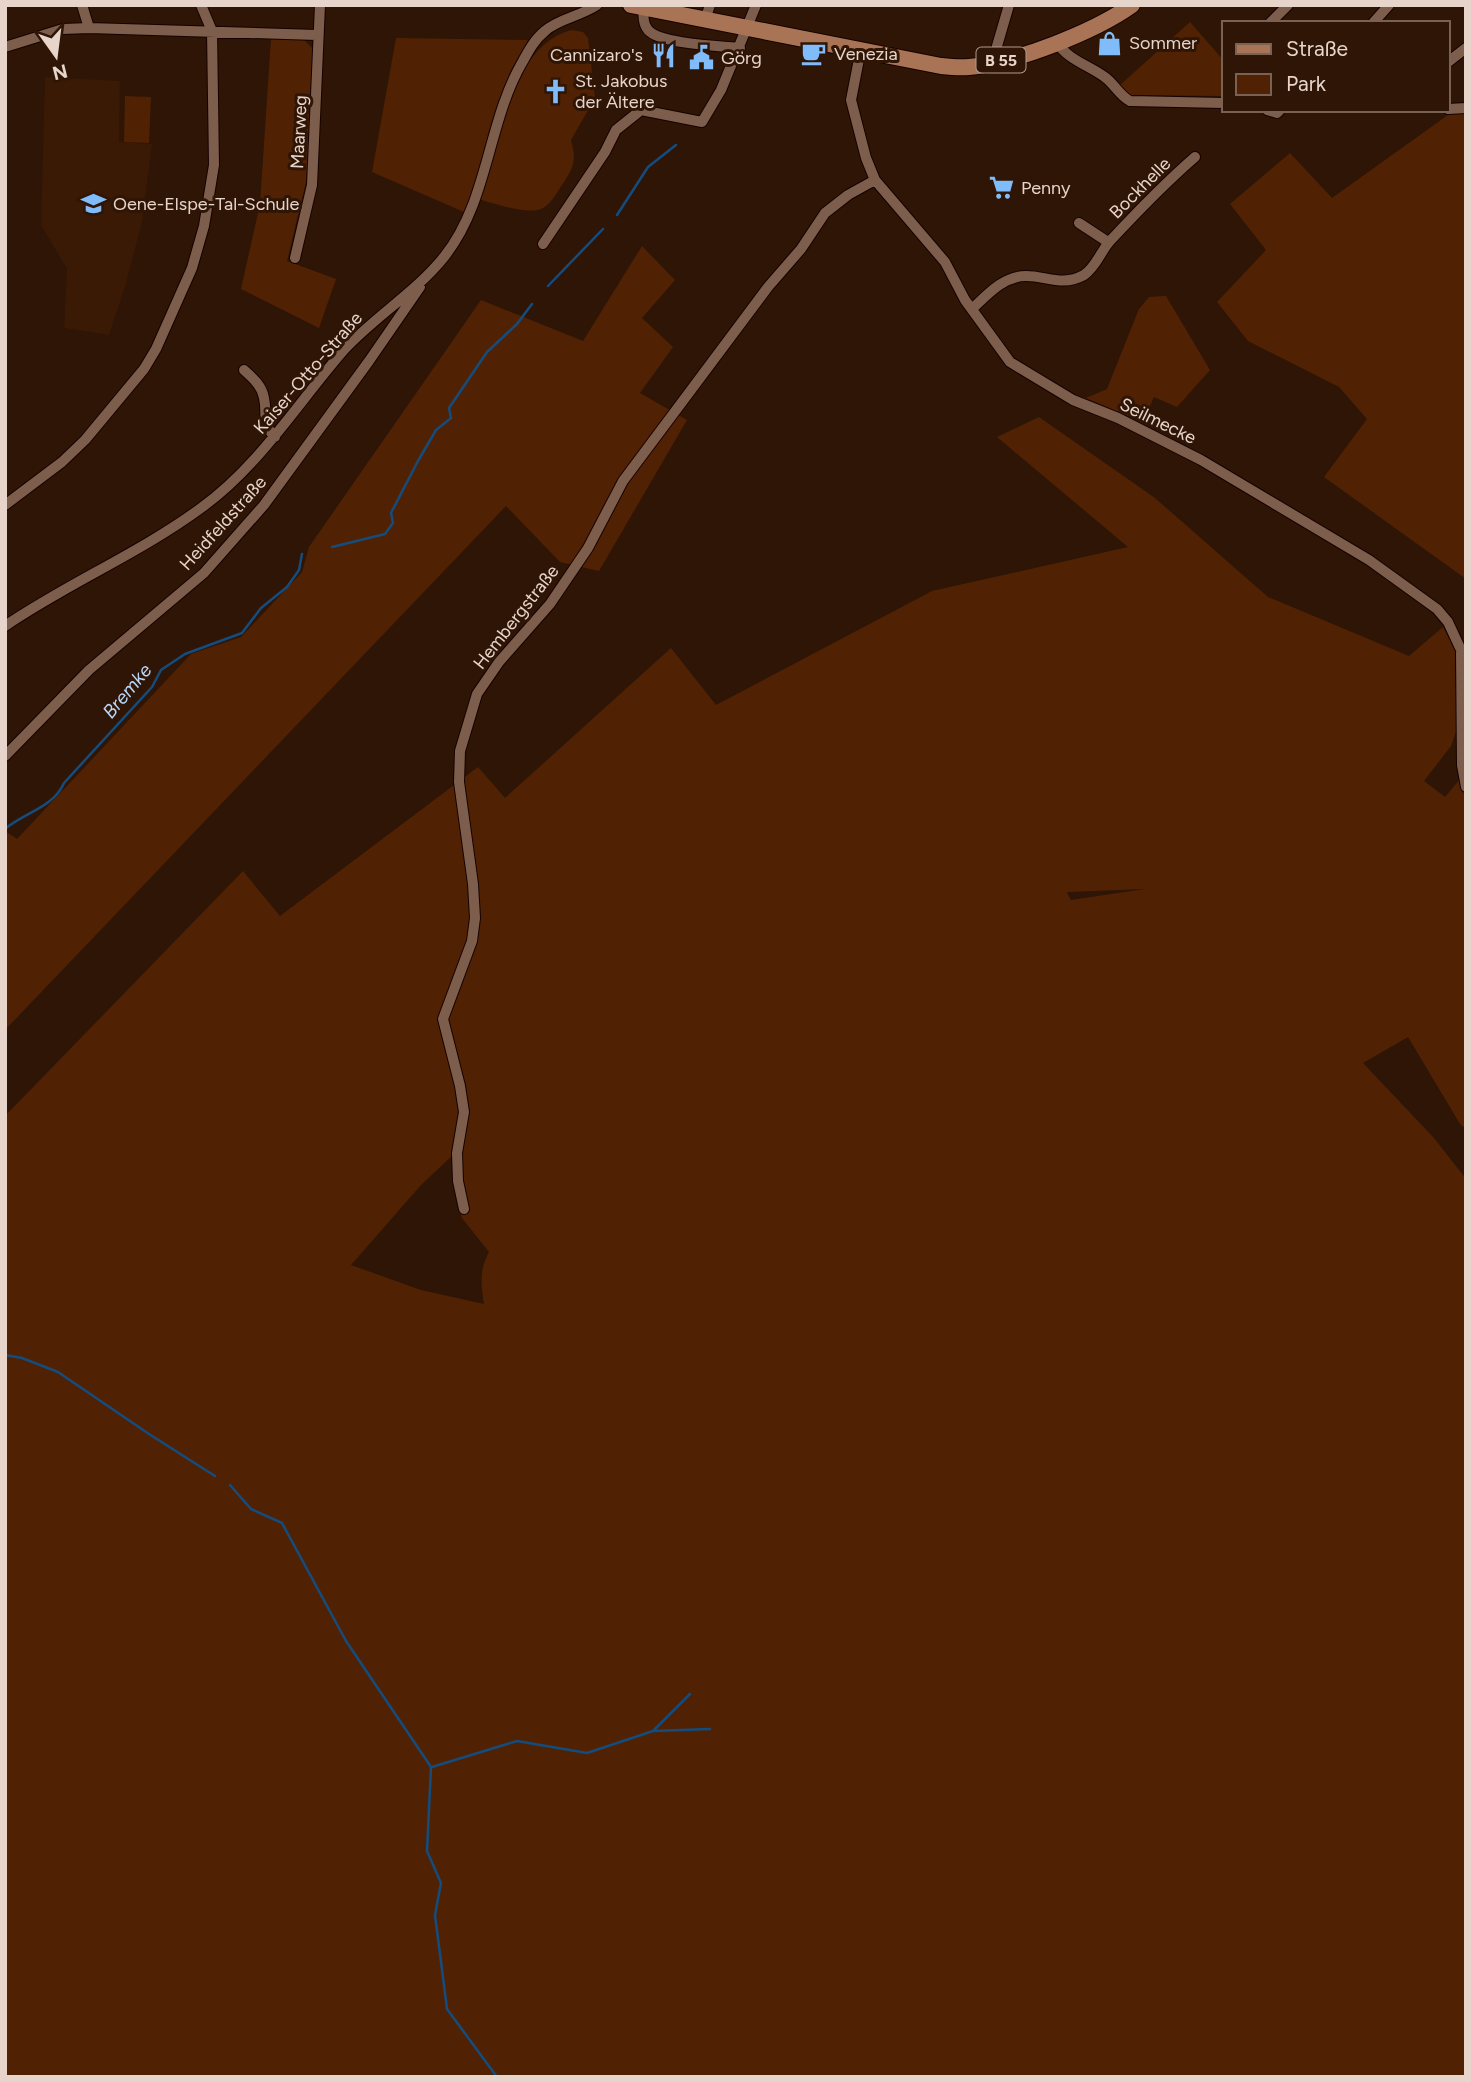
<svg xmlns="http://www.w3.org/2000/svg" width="1471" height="2082" font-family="Figtree,sans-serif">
<rect width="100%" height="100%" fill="#2f1505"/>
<path fill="#3a1905" d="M45,77L120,81L119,142L152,144L142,222L125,287L109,335L64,328L67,269L41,225Z"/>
<path fill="#502203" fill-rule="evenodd" d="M1190,22L1224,61V96L1127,95L1119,86Z
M572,30L583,32L588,38L595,98L571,140C576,159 575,165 564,182C558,190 552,203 543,208C528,216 494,203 477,199C493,149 513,43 572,30Z
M396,38L528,40L510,72L501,95L469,204L464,212L372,172Z
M271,39H303L312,48V99L306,182L287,261L336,279L319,328L241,289L260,204Z
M125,96L151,97L149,143L124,142Z
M1466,102V579L1324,477L1367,419L1339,387L1248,341L1217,302L1266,250L1230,204L1290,153L1332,198Z
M642,246L675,280L642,318L673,347L640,393L687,420L599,571L560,562L506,506L5,1030V831L17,839L191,654L241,637L302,572L309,547L481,300L583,341Z
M1166,296L1210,370L1177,407L1154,397L1143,422L1086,398L1107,389L1139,309L1149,297Z
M1039,417L1155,498L1268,597L1409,656L1443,627L1455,650L1457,729L1451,746L1424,781L1445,797L1461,778L1466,794V1129L1460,1124L1408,1037L1363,1063L1434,1138L1466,1179V2077H5V1116L243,871L280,916L478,767L505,798L671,648L716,705L932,591L1128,547L997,437ZM1145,889L1071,900L1067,893L1068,892ZM453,1155L456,1194L462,1218L489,1252C479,1270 481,1284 484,1304L421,1290L351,1265L421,1185Z"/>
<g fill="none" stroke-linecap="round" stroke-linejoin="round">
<path stroke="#154c7e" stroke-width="2.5" d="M617,215L648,167L676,145
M548,286L603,229
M332,547L385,534L393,523L391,513L418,461L436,430L451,418L449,408L487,352L517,324L532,304
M5,829C25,812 53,808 64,783L152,687L161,670L185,654L242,633L261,608L287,587L299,570L302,554
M5,1355L22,1358L58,1372L149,1434L215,1476
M230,1485L251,1509L282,1523L346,1641L431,1767L427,1851L441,1883L435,1915L447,2009L497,2077
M653,1731L690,1694
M432,1767L517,1741L587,1753L653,1731L710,1729"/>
<defs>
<path id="minor" d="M82,5L89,28
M644,8C643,15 643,24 648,30C660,44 720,46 740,48
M705,20L710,5
M1270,23L1288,5
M1373,23L1389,5
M1057,42C1067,60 1091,66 1106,78C1115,85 1120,96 1130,101L1224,103
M5,47L63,29L89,28L317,35
M861,49L851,100L866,158L875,180L945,262L965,300L1010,362L1073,400L1118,418L1201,460L1369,560L1437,609L1448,622L1461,650L1462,765L1466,787
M999,61L997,46L1009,5
M1448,62L1466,48
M1448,109L1466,108
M1267,110L1277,113L1280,110
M1079,223L1108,242
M543,244L605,152L616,130L641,110L702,122L721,90L756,5
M295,258L312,185L320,5
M972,309C987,295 1003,276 1026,276C1047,276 1062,287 1084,275C1096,267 1101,251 1110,241C1137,212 1165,183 1195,157
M244,370C253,378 262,386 264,398C268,416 260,422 275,437
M5,505L62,462L85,440L144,369L156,349L192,268L204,226L214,165L212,31L201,5
M5,626C68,583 140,553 201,508C259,466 297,404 343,351C374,317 415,293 444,257C489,201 487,122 523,61C529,50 535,39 545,31C558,19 581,16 597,5
M5,756L89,670L204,573L264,505L369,361L420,287
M464,1209L458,1181L457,1153L464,1112L460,1086L443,1019L472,941L475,918L473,884L459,782L460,751L477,694L499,662L550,604L588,548L623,481L768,287L801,249L825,213L848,195L875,180"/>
<path id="primary" d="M631,5L941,66C950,67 960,68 969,67C1015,63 1094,32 1132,5"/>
</defs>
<use href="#minor" stroke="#160200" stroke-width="12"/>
<use href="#primary" stroke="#160200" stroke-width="18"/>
<use href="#minor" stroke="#7d5d4c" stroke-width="10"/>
<use href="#primary" stroke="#a97455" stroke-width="16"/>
</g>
<defs>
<symbol id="shop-bare" viewBox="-9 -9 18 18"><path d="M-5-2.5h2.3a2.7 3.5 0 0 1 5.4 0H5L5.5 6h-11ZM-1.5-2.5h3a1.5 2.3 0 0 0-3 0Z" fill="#81bcfa" stroke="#2f1505" stroke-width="2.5" paint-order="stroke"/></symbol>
<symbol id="cafe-bare" viewBox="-9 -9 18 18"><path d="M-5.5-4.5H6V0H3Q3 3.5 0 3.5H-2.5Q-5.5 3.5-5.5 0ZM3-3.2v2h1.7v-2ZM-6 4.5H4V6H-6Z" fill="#81bcfa" stroke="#2f1505" stroke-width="2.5" paint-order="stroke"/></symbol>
<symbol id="restaurant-bare" viewBox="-9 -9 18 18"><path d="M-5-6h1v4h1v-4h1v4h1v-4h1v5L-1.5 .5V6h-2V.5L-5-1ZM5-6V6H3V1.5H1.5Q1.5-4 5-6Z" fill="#81bcfa" stroke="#2f1505" stroke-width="2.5" paint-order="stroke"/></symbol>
<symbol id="civic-bare" viewBox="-9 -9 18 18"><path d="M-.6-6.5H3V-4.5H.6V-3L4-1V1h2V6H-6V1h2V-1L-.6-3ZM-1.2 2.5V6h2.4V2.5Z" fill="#81bcfa" stroke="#2f1505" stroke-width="2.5" paint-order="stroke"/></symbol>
<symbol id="church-bare" viewBox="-9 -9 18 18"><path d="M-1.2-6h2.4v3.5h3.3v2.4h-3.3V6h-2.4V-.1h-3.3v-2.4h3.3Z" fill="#81bcfa" stroke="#2f1505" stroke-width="2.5" paint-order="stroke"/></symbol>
<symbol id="supermarket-bare" viewBox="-9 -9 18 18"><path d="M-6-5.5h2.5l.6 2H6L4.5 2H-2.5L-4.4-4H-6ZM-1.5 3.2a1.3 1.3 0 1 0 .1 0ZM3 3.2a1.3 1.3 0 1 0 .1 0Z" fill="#81bcfa" stroke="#2f1505" stroke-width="2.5" paint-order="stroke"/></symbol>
<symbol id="school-bare" viewBox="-9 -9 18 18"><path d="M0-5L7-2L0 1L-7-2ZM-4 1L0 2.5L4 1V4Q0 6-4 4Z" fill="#81bcfa" stroke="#2f1505" stroke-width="2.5" paint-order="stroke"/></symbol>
</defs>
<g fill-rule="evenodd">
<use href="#shop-bare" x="1092" y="26" width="35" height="35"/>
<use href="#cafe-bare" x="796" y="36" width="35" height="35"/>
<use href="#restaurant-bare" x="646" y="38" width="35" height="35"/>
<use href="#civic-bare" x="684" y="40" width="35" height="35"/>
<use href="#church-bare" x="538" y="74" width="35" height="35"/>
<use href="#supermarket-bare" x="984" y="170" width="35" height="35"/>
<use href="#school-bare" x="76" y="186" width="35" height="35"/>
</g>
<g text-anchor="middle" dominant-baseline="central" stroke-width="6" stroke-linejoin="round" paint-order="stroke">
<rect fill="#2f1505" stroke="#b09b8f" stroke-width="2" x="976.5" y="47.5" width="49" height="25" rx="5"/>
<g font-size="16" font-weight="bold" fill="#e7d4ca">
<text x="1001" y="60">B 55</text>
</g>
<g font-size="18" fill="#e7d4ca" stroke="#2f1505" text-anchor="start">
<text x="1129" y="43">Sommer</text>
<text x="834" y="54">Venezia</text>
<text x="643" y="55" text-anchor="end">Cannizaro's</text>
<text x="721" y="58">Görg</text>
<text x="575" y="81">St. Jakobus<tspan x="575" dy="21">der Ältere</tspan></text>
<text x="1021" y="188">Penny</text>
<text x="113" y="204">Oene-Elspe-Tal-Schule</text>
</g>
<g font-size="18" fill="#e7d4ca" stroke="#2f1505">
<text transform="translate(299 132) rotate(-87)">Maarweg</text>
<text transform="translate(1140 188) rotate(-45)">Bockhelle</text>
<text transform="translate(308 373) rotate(-49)">Kaiser-Otto-Straße</text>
<text transform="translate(1158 421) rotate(26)">Seilmecke</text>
<text transform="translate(223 523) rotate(-48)">Heidfeldstraße</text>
<text transform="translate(516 617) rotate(-52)">Hembergstraße</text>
</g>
<g font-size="19" font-style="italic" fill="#bad7f6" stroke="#2f1505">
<text transform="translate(127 691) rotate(-50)">Bremke</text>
</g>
</g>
<rect width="1471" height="2082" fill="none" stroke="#e7d4ca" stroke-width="14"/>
<rect x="1222" y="21" width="228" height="91" fill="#2f1505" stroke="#796154" stroke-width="2"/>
<rect x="1236" y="44" width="35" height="10" fill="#a97455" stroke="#796154" stroke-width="2"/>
<text x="1286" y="56" font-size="21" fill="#e7d4ca">Straße</text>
<rect x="1236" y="74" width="35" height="21" fill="#502203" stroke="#796154" stroke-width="2"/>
<text x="1286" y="91" font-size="21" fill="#e7d4ca">Park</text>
<g transform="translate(56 56) rotate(166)" stroke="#2f1505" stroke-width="5" paint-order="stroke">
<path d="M0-5L12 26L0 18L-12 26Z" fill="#e7d4ca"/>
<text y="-10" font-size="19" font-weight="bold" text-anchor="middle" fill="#e7d4ca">N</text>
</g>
</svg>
